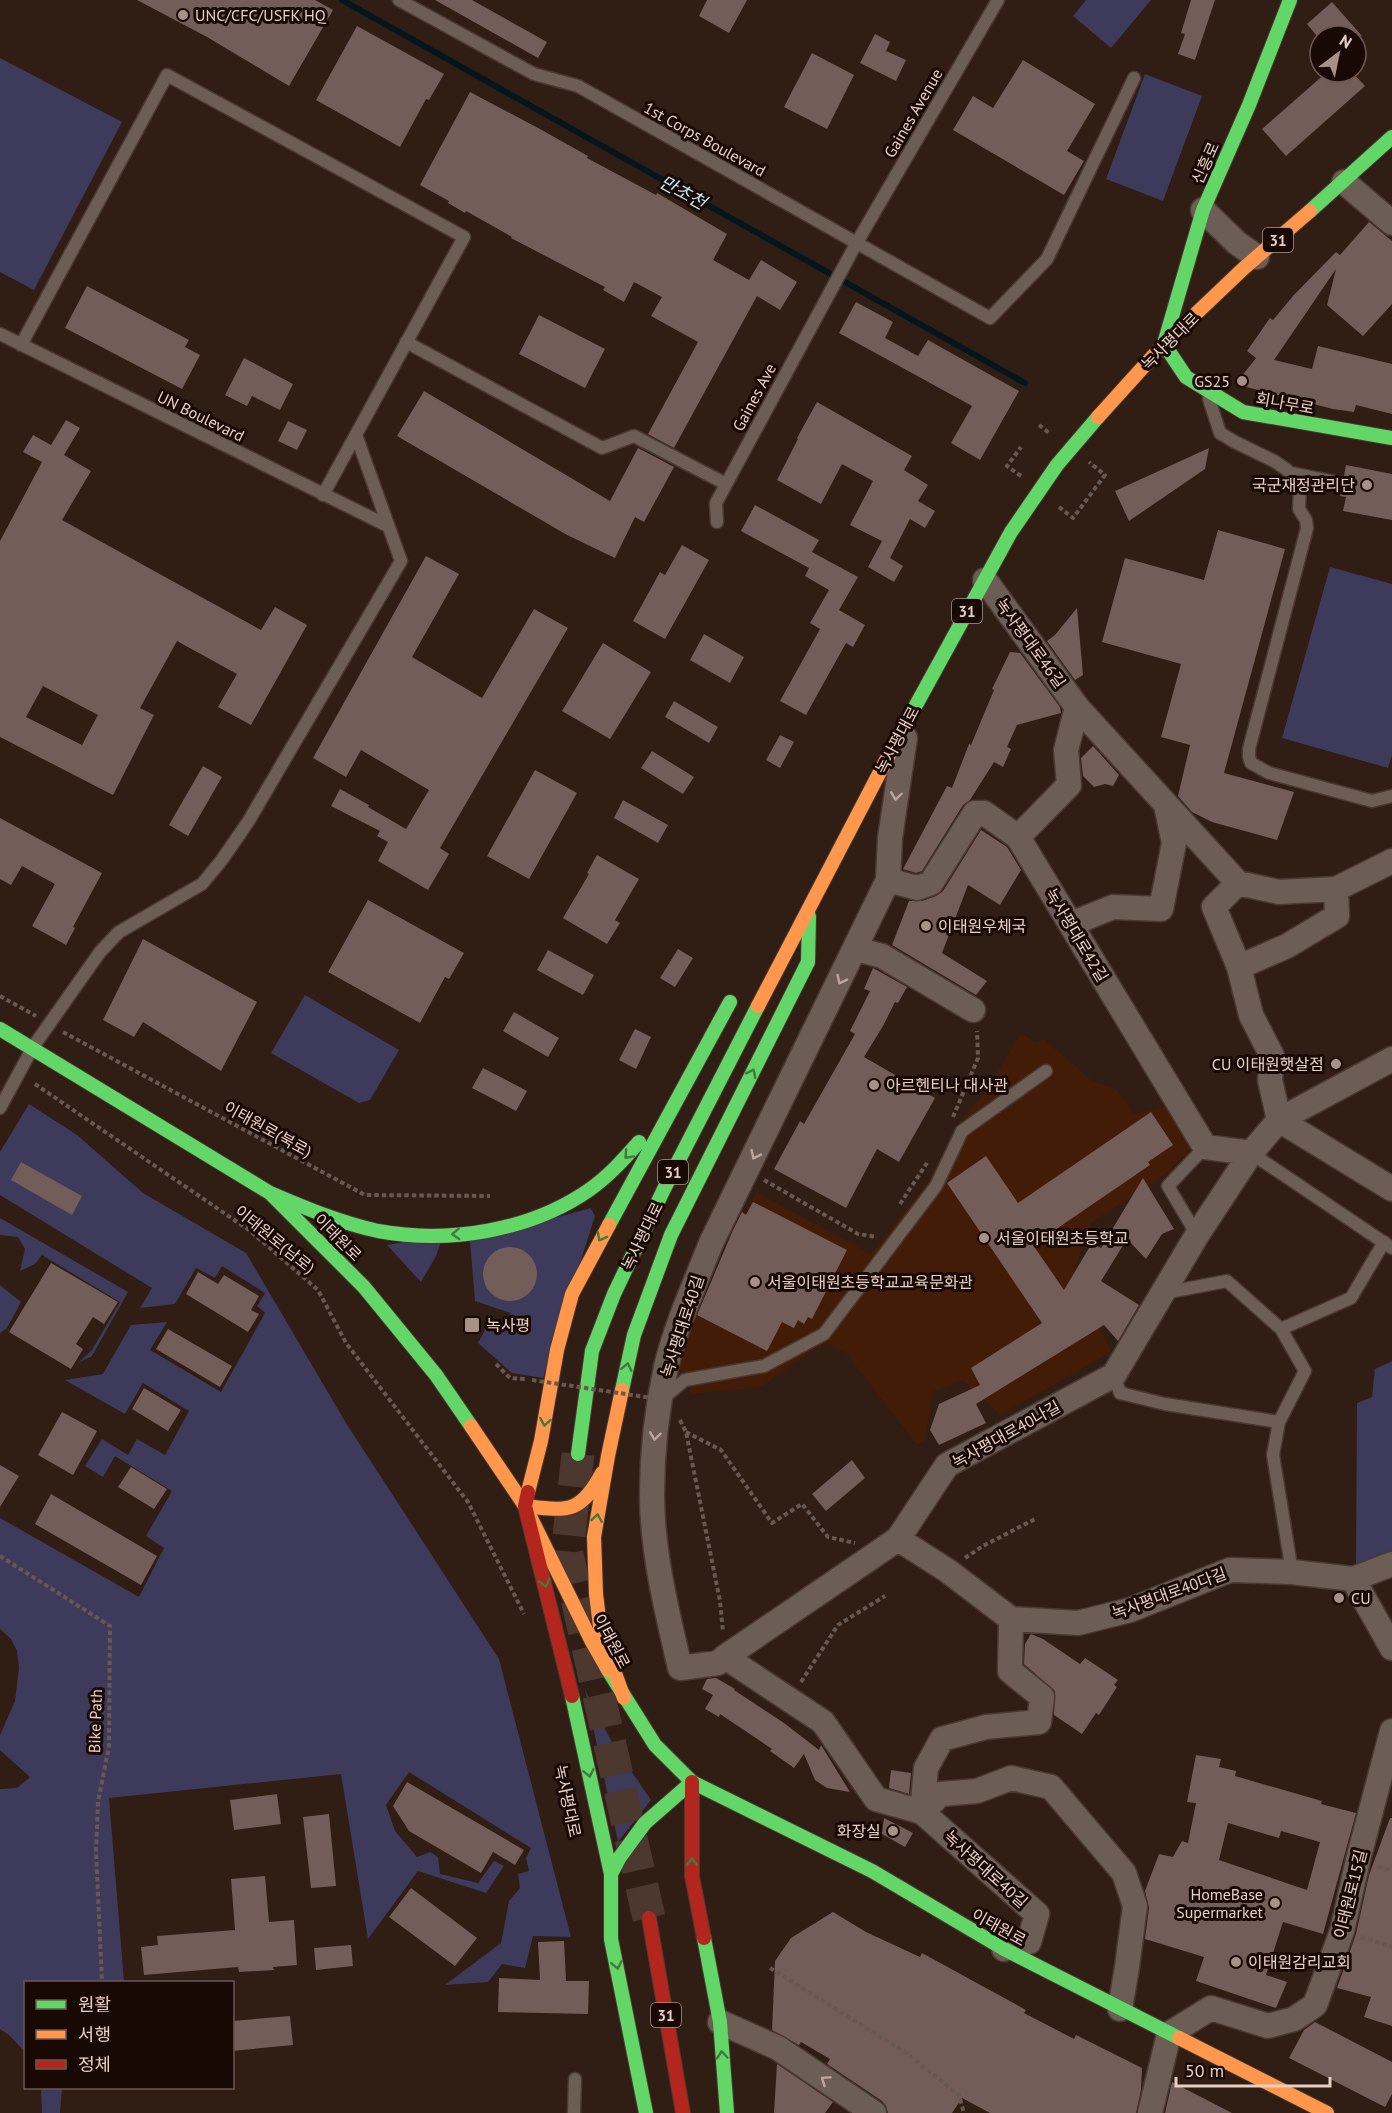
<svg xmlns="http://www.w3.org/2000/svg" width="1392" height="2113" font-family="'PT Sans','Noto Sans KR',sans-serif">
<rect width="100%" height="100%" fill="#301d14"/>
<path fill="#431c08" d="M1021,1033L1035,1042L1044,1039L1091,1080L1117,1089L1134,1114L1167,1107L1195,1145L1163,1176L1091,1223L1073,1273L1111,1352L1000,1415L963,1380L933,1392L925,1440L917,1445L846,1353L825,1342L761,1387L692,1394L685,1380L673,1361L756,1192L871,1254L927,1184L959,1123L986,1091Z"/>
<path fill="#3e3a5b" d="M1086,0H1151L1111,48L1073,16Z
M0,58L122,122L34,290L0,272Z
M1145,74L1202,96L1163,201L1106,179Z
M1330,567L1392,584V755L1388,768L1282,738Z
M305,995L399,1050L370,1100L359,1103L271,1053Z
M29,1104L77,1135L143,1193L246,1253L346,1423L499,1659L571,1937L533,1936L525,1968L502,1964L488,1982L445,1985L501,1943L509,1901L520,1888L518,1874L529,1871L526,1858L531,1848L409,1772L386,1805L395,1831L417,1857L430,1852L438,1857L440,1874L478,1883L494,1861L504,1866L486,1893L418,1871L368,1939L341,1774L109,1798L124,1982H26L25,2052L9,2035L0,2029V1789L17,1788L30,1777L0,1750V1735L15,1701L19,1668L17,1651L11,1639L0,1629V1518L139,1597L164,1548L146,1536L172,1491L115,1456L103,1477L85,1466L102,1439L128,1455L137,1439L165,1455L189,1411L143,1383L125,1414L65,1380L103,1374L131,1325L167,1322L150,1350L221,1392L265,1313L257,1306L265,1293L222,1266L215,1278L196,1268L175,1304L140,1308L152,1288L0,1195V1152Z
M591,1208L595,1216L543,1378L512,1373L478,1343L491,1319L499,1322L508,1319L511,1313L475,1301L470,1241Z
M0,1218L128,1292L92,1356L78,1363L92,1350L120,1302L42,1255L35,1264L20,1271L25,1249L18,1237L0,1235Z
M443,1235L436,1256L421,1282L387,1245Z
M0,1285L21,1302L7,1328L0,1333Z
M1392,1361V1558L1376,1565H1356L1357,1403L1372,1397L1375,1369Z
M585,1690L614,1746L651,1800L618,1842Z
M41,2088H62L60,2113H42Z"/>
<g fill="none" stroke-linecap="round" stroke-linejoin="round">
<path stroke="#04161c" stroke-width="6" d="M342,0L1025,383"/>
</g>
<path fill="#735d58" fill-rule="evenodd" d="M137,0H315L333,10L289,86L207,37Z
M435,0H472L547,42L538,58Z
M707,0H747L729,33L699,16Z
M1191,0H1215L1195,60L1178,54L1185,34L1181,33Z
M1332,2L1362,36H1317L1307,24Z
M357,26L444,74L429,100L426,99L400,147L316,100Z
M875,34L890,42L886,51L906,60L896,81L860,63Z
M812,53L854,75L827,129L784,107Z
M1023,60L1095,104L1067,151L1084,161L1064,195L953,130L973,96L993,108Z
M1327,72H1352L1365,86L1286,156L1262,129Z
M470,92L540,129L588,156L587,158L656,195L657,193L727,234L713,260L749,280L761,260L797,282L780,310L757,296L674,448L648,434L698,342L651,316L662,297L634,282L624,302L603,290L605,287L511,238L512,237L466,211L465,213L448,203L449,201L420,185Z
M1369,222L1392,241V304L1363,336L1327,305L1336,269L1274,360L1312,369L1318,346L1392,364V414L1356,405L1354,412L1333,409L1246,387L1237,382L1256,358L1247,351L1270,318L1273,320L1293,296L1336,252L1340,255Z
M87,286L189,340L185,347L200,355L182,389L65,328Z
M856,302L893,322L885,338L918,356L928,340L1019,391L980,460L951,443L972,406L839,333Z
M539,315L605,349L585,388L519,354Z
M244,358L293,384L280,410L252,396L247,406L225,395Z
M424,391L610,501L638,448L674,467L644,522L635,517L615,558L567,535L397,436Z
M817,402L912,456L904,470L928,485L918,501L935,511L925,528L910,519L890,558L903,566L894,582L868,567L882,541L850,525L873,481L842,464L821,504L777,480L798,439L797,438Z
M66,420L80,428L64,455L91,471L62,520L261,630L275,607L307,625L251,725L218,707L237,674L177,641L140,708L154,715L113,795L0,737V541L42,462L23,452L33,435L51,445ZM43,686L98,715L82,745L26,717Z
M288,421L307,430L297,450L278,441Z
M1209,448L1205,469L1129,521L1115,491Z
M1346,465L1392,474V520L1343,511L1346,497L1340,496L1341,491L1346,489L1348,484L1344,476Z
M755,505L819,540L812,552L858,577L839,610L865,625L853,647L846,643L806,715L780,701L820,629L810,623L829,590L805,576L809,568L741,531Z
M1218,530L1285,549L1224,773L1294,792L1277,840L1212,822L1192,812L1178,796L1190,745L1161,737L1181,664L1102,642L1125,558L1204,580Z
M682,545L709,560L665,639L633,621L660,572L665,575Z
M426,556L459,574L412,657L482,698L534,609L568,628L440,848L449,854L428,890L378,861L388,842L377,836L380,831L331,806L340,789L369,805L368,807L406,829L429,790L361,750L346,777L313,758Z
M1077,608L1083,675L1075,680L1047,641L1055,635Z
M704,634L744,657L730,683L690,660Z
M603,643L651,672L610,739L562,711Z
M1010,652L1020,653L1060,707L1061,713L1017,725L1007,747L1011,749L1003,767L994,762L970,800L963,805L922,871L916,873L903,869L947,786L952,788L969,744L971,745L994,690L992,689Z
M674,701L718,727L709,743L665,717Z
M780,735L794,742L780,768L766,760Z
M1093,746L1119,775L1113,786L1105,784L1094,787L1083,776L1081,758Z
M652,751L694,777L683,794L641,768Z
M203,766L222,777L188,836L169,825Z
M535,770L577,793L529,879L487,856Z
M623,800L668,825L658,843L614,818Z
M0,818L102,873L73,927L75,928L66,945L32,926L55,884L22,866L11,885L0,879Z
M981,830L1007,847L1021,870L1000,905L968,885L942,953L987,981L976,995L892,945L909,901H922L936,896L943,891Z
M597,855L639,879L615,920L620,923L607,944L563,918L589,874L587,873Z
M368,900L464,953L449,979L445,977L420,1023L328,972Z
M143,939L257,1002L221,1071L143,1022L134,1037L103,1020Z
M678,949L693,958L675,987L660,978Z
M548,950L594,975L583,995L537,970Z
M873,968L907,987L898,1003L895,1002L883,1026L864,1057L935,1098L899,1162L877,1149L846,1208L774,1169L800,1121L804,1124L855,1034L850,1031L870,991L864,989Z
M514,1012L559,1038L548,1057L503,1031Z
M635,1029L651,1037L636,1069L619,1060Z
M483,1068L527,1091L516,1111L472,1088Z
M1151,1112L1173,1145L1148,1162L1150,1165L1033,1245L1064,1290L1092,1243L1101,1248L1143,1178L1174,1229L1162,1234L1146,1259L1127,1239L1101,1281L1139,1305L1118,1341L1104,1325L976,1404L986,1423L939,1445L930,1430L939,1404L980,1385L971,1368L1042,1323L947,1183L986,1156L1018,1203Z
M21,1162L82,1196L72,1215L11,1180Z
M753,1202L847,1250L812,1319L808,1317L804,1324L798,1320L794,1328L782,1322L767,1351L697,1315L733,1230L742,1212L746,1215Z
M483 1274a27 27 0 1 1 54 0a27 27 0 1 1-54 0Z
M51,1263L118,1302L104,1324L93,1317L76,1344L83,1349L71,1369L9,1332Z
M198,1272L218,1284L224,1275L259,1296L251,1310L259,1314L248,1332L186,1294Z
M168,1329L232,1366L220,1387L156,1349Z
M144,1388L181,1410L168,1431L132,1409Z
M62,1412L97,1431L73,1475L38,1455Z
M852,1460L865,1478L826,1511L812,1494Z
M0,1465L19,1476L0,1507Z
M131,1467L167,1489L154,1509L118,1487Z
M51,1494L157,1556L141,1585L35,1524Z
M1031,1634L1043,1639L1080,1664L1085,1658L1118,1680L1114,1685L1117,1687L1099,1715L1096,1713L1082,1734L1054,1715L1055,1691L1024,1664L1025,1644Z
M716,1678L735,1689L734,1690L784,1723L819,1750L821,1745L850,1792L827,1788L815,1780L804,1754L794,1768L770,1751L772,1749L720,1714L719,1717L705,1709L713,1695L702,1689L707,1679Z
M1196,1755L1221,1759L1219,1767L1236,1771L1235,1776L1322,1801L1321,1804L1356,1813L1323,1934L1283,1922L1266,1975L1287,1982L1276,2008L1196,1981L1204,1957L1145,1939L1149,1908L1145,1891L1159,1854L1173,1857L1182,1841L1188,1843L1196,1803L1187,1802ZM1228,1823L1279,1838L1281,1831L1320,1842L1307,1890L1219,1860Z
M891,1770L911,1773L909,1794L889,1788Z
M407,1782L524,1850L515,1865L493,1852L481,1873L409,1831L393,1806Z
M277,1794L281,1824L234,1830L230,1800Z
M329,1814L336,1886L311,1888L303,1817Z
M884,1818L913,1833L905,1847L882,1834Z
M1390,1818H1392V2026L1364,2017L1371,1997L1337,1988L1356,1934L1369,1875Z
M265,1876L269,1922L294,1920L297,1965L273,1967L274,1970L239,1972L238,1967L144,1975L141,1947L158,1945L157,1936L235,1930L231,1879Z
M411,1888L477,1938L455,1966L389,1917Z
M833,1912L866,1932L920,1957L922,1953L1026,2010L1024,2013L1074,2039L1076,2035L1142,2068L1141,2090L1136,2113H990L962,2098L952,2113H888L886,2106L882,2101L827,2064L830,2059L801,2042L799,2045L772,2030L775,1961L791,1938Z
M564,1941L566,1981H589L588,2014L498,2012L499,1978L540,1980L538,1942Z
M351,1945L353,1966L316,1970L314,1948Z
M290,2016L293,2045L232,2051V2021Z
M1315,2022L1392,2062V2094L1385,2107L1289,2058L1304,2030Z
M777,2064L833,2102L825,2113H774Z
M1172,2082L1232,2113H1165Z"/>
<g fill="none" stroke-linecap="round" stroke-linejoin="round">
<path stroke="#4c382e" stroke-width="33" stroke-dasharray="33 16" stroke-linecap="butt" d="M578,1454L567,1554L649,1918"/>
<defs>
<path id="lane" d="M399,0L534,74L578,86L990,318L1047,259L1134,78
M0,334L388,526
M406,342L602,448L634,436L726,484
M21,345L167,75L464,237L323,495
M1209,399L1220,433L1235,442L1274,461L1286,469L1295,478L1300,487L1299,509L1306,520L1307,528L1249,749V757L1251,763L1269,773L1372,801L1392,796
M1291,473L1340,483
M717,522L716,503L856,244L998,0
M0,1108L33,1047L100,952L119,932L202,884L221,861L248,822L401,561L356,435
M1251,1153L1392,1248
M1197,1235L1168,1186L1205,1147
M1164,1293L1227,1281L1281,1329L1305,1371L1279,1422L1273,1455L1292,1572
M1281,1329L1351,1298L1384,1242
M1114,1375L1120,1393L1165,1404L1279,1422
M662,1393L667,1395L685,1380L764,1366L824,1334L936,1186L962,1131L1046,1071
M574,2113L575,2079"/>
<path id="street" d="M1344,182L1392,223
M1203,210L1237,243L1257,257
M985,580L1077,707L1238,883L1279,892L1336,889L1392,861
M905,738L890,838L888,880L711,1243C695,1284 676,1325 666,1367C657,1408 652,1452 652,1494C652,1553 667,1611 680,1668L718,1663L725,1657L823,1722L876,1799L922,1812L1037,1914L1029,1942L1004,1949
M1018,837L1069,785L1066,750L1077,707
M888,880L917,888L931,883L975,813H984L1018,837L1205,1147L1251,1153
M1238,883L1214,907L1239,967L1251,1015L1272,1056L1270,1080L1279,1120L1392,1189
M1071,924L1113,907L1161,909L1174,843L1166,805
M856,949L882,956L973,1010
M1239,967L1287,946L1337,916L1336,889
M898,1539L948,1571L1011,1619L1078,1623L1130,1610L1230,1570L1292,1572L1353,1579L1392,1564
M1353,1579L1392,1648
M1011,1619L1010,1671L1042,1697L1039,1722L986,1727L942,1739L926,1768L922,1812L941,1794L977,1791L1011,1778L1051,1787L1124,1873L1135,1906L1127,1967L1120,2009
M725,1657L898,1539L947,1465L1114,1375L1197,1235L1251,1153L1279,1120L1392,1059
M720,2022L778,2048L874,2113
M1150,2113L1169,2034L1211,2008L1268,2026L1294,2019L1315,2005L1342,1931L1358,1860L1392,1731"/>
<path id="fast" d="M1290,0L1249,105L1203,210L1164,344L1186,377L1243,412L1392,438
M1310,211L1392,137
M893,747L1011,532L1057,465L1098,417
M0,1029L270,1193L364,1287L436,1375L471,1426
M270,1193C305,1208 341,1223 378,1231C449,1244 530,1231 589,1190C609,1176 624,1159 639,1142
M609,1225L730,1002
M622,1390L634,1335L671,1235L808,962L809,916
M578,1454L592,1351L614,1294L664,1189L758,1006
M608,1670L655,1745L692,1782L872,1871L1004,1949L1179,2038
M572,1696L611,1874V1939L646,2113
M611,1874L620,1857L645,1823L692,1782
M704,1938L720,2022L727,2113"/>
<path id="slow" d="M1098,417L1164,344L1244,268L1310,211
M758,1006L893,747
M622,1390L608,1456L594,1537L596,1594L601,1635L624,1698
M471,1426L525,1506L591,1640L608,1670
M528,1492L541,1441L557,1350L572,1294L609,1225
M525,1506C568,1511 580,1514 602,1473
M1179,2038L1327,2113"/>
<path id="jam" d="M528,1492L525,1506L572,1696
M692,1782V1876L704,1938
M649,1918L683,2113"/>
</defs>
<use href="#lane" stroke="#4a3933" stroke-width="15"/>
<use href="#street" stroke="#4a3933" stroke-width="27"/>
<use href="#fast" stroke="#4a3933" stroke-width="16"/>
<use href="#slow" stroke="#4a3933" stroke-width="16"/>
<use href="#jam" stroke="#4a3933" stroke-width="16"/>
<path stroke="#675851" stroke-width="4" stroke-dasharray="4.5 3" stroke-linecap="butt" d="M1039,425L1049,433
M1021,476L1007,466L1021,447
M1059,507L1073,518L1105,475L1089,462
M0,996L36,1016
M63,1032L365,1195L490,1196
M35,1084L249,1230L318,1290L346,1343L468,1502L524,1614
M953,1117L978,1058L977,1031
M764,1180L858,1234L877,1237
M900,1204L927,1163
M496,1364L510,1378L525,1379
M680,1420L686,1432L720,1601L723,1632
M686,1432L721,1450L772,1523L802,1504L828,1537L855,1543
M0,1556L110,1626L109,1746L98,1802L96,1851L102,1982
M965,1558L983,1546L1037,1518
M801,1682L838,1625L885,1596
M1378,1867L1392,1871
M1361,1937L1392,1947
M770,1968L905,2052L959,2095L964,2113"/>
<use href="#lane" stroke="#6c5d55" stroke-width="12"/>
<use href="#street" stroke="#6c5d55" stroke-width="24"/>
<use href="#fast" stroke="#63d668" stroke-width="14"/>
<use href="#slow" stroke="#ff974d" stroke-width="14"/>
<use href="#jam" stroke="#b3261e" stroke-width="14"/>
<path stroke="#675851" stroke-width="4" stroke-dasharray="4.5 3" stroke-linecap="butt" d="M532,1380L652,1398"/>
</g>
<defs><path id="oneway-chevron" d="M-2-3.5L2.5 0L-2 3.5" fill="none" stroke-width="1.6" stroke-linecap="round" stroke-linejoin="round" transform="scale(1.5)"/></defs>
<g stroke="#bda79d">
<use href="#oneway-chevron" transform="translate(896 796) rotate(98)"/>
<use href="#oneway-chevron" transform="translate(841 980) rotate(116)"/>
<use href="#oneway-chevron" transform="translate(755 1155) rotate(116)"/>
<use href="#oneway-chevron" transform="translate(655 1436) rotate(97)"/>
<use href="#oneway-chevron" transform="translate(825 2080) rotate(-146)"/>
</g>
<g stroke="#427a3b">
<use href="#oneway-chevron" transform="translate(752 1073) rotate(-63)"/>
<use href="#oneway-chevron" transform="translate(628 1155) rotate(133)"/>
<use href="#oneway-chevron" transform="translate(456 1234) rotate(177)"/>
<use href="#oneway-chevron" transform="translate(601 1237) rotate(118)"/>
<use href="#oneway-chevron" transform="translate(627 1367) rotate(-78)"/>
<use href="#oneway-chevron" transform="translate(545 1422) rotate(100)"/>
<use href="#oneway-chevron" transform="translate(597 1518) rotate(-81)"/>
<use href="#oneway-chevron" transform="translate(545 1583) rotate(76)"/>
<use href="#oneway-chevron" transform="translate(589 1773) rotate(78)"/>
<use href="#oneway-chevron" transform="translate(692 1862) rotate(-90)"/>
<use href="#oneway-chevron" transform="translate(617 1965) rotate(79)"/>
<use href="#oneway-chevron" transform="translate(722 2055) rotate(-95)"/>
</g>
<g fill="#a89186" stroke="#190904" stroke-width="2">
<circle cx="183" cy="15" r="6"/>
<circle cx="1242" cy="381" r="6"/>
<circle cx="1367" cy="485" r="6"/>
<circle cx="926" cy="926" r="6"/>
<circle cx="1336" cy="1064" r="6"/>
<circle cx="874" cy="1085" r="6"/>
<circle cx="984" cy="1238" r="6"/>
<circle cx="755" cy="1282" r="6"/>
<rect x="464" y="1317" width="16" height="16" rx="3"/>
<circle cx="1339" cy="1598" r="6"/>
<circle cx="893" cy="1831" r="6"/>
<circle cx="1275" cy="1903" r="6"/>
<circle cx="1236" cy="1962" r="6"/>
</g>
<g text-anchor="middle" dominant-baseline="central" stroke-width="6" stroke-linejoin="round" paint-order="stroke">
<g fill="#190904" stroke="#aa948a" stroke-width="1.5">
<rect x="1263" y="228" width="30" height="24" rx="4.5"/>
<rect x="952" y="599" width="30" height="24" rx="4.5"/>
<rect x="658" y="1160" width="30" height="24" rx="4.5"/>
<rect x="651" y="2003" width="30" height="24" rx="4.5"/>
</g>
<g font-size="15" font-weight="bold" fill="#e8cfc4">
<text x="1278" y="240">31</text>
<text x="967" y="611">31</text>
<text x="673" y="1172">31</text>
<text x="666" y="2015">31</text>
</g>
<g font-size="16" fill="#e8cfc4" stroke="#190904" text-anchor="start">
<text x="195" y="15">UNC/CFC/USFK HQ</text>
<text x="1230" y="381" text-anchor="end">GS25</text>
<text x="1355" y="485" text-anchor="end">국군재정관리단</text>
<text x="938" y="926">이태원우체국</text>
<text x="1324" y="1064" text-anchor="end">CU 이태원햇살점</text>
<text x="886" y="1085">아르헨티나 대사관</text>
<text x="996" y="1238">서울이태원초등학교</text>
<text x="767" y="1282">서울이태원초등학교교육문화관</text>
<text x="486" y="1325">녹사평</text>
<text x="1351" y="1598">CU</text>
<text x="881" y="1831" text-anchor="end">화장실</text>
<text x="1263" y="1894" text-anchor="end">HomeBase<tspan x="1263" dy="18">Supermarket</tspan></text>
<text x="1248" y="1962">이태원감리교회</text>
</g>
<g font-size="16" fill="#e8cfc4" stroke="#190904">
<text transform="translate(913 113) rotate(-60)">Gaines Avenue</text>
<text transform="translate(705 139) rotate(29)">1st Corps Boulevard</text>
<text transform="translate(1205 163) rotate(-66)">신흥로</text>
<text transform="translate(1170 341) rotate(-45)">녹사평대로</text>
<text transform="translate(754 397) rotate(-62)">Gaines Ave</text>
<text transform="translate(1285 403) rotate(10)">회나무로</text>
<text transform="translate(201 416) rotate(26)">UN Boulevard</text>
<text transform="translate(1031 643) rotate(54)">녹사평대로46길</text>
<text transform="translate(897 740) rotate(-62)">녹사평대로</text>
<text transform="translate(1077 935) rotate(59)">녹사평대로42길</text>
<text transform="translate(268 1129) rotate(29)">이태원로(북로)</text>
<text transform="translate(642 1236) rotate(-64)">녹사평대로</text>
<text transform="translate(338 1237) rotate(45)">이태원로</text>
<text transform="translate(275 1239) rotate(39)">이태원로(남로)</text>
<text transform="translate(682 1326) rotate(-72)">녹사평대로40길</text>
<text transform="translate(1006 1434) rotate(-29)">녹사평대로40나길</text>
<text transform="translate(1169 1593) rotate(-20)">녹사평대로40다길</text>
<text transform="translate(612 1641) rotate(62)">이태원로</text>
<text transform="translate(95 1721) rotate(-88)">Bike Path</text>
<text transform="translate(568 1801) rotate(78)">녹사평대로</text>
<text transform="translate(986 1869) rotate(42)">녹사평대로40길</text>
<text transform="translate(1350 1894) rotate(-76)">이태원로15길</text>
<text transform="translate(999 1927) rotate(29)">이태원로</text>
</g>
<g font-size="18" font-style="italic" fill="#bee6f7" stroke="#190904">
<text transform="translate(683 192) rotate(29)">만초천</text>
</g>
</g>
<rect x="24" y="1981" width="210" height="108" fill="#190904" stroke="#6c5851" stroke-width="1.5"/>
<rect x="36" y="2000" width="30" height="9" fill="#63d668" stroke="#6c5851" stroke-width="1.5"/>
<text x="78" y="2011" font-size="18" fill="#e8cfc4">원활</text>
<rect x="36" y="2030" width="30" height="9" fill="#ff974d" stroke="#6c5851" stroke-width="1.5"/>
<text x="78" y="2041" font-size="18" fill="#e8cfc4">서행</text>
<rect x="36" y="2060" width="30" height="9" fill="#b3261e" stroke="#6c5851" stroke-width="1.5"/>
<text x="78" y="2071" font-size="18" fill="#e8cfc4">정체</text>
<g transform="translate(1338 54) rotate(32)"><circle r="28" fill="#190904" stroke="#6c5851" stroke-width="1.5"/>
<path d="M0-4.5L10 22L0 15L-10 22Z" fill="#a89186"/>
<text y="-9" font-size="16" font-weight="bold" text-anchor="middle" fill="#e8cfc4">N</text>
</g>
<path d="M1176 2077v9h154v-9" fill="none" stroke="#e8cfc4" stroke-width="3"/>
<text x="1185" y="2077" font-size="18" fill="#e8cfc4" stroke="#190904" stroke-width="4.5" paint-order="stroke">50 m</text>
</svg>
